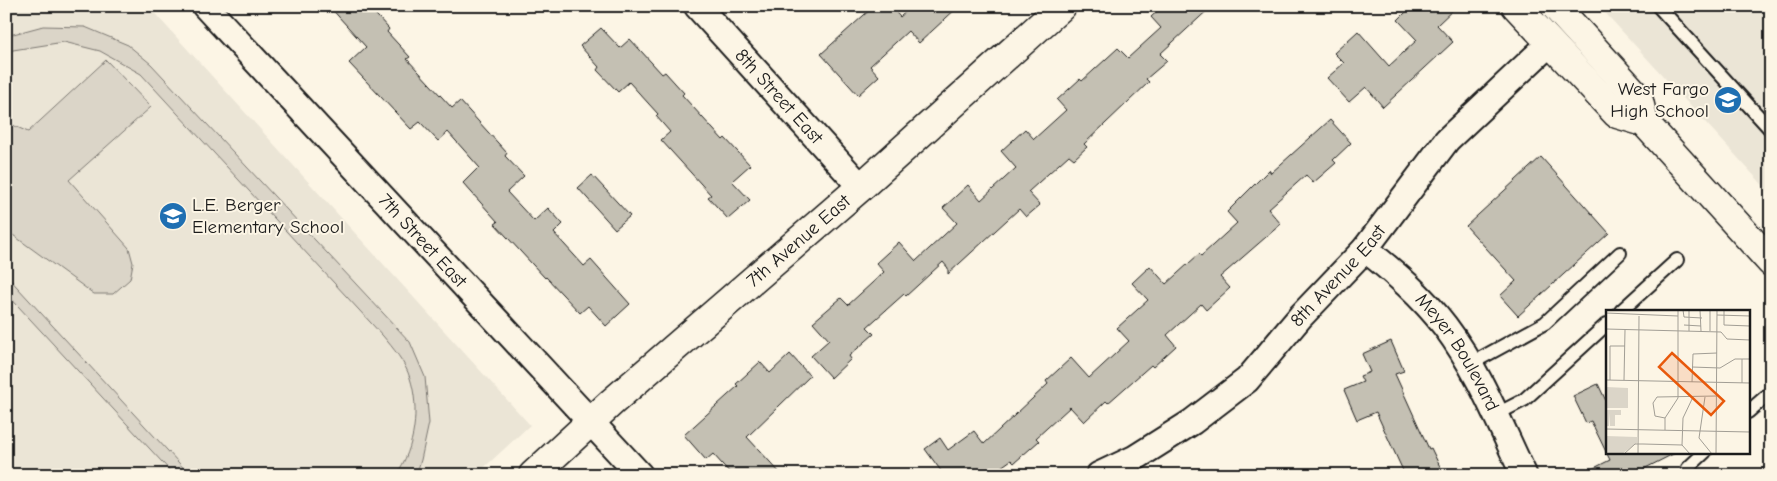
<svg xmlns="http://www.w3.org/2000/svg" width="1777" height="481" font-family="'Comic Neue',sans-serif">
<rect width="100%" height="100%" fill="#fcf5e5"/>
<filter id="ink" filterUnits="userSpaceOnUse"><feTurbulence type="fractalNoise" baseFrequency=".02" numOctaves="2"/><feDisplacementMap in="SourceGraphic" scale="10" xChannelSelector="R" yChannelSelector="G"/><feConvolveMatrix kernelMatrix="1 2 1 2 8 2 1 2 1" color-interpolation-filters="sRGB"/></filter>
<g filter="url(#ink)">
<path fill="#ebe5d6" d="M6,6H148L530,425L476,475H6Z
M1599,6H1771V194Z"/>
<path fill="#dbd5c8" stroke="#7c7872" d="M43,26L85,27L128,45L151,64L410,342L425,377L429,423L421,460L416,475H396C415,448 420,409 410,378C405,362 393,348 383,336L141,74L100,51L64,42L13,50L6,54V36Z
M106,60L151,107L69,180L129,248L133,263L130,279L113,294H94L6,230V122L28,132Z
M6,275L190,475H174L6,293Z"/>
<path fill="#c4c0b3" stroke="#1c1c1c" d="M329,6H368L389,29L387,32L410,57L407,59L452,108L460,101L507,153L505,156L524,176L507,192L534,221L548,208L563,224L554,233L584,266L591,260L630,304L606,326L588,306L580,313L546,277L545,278L495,224L498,222L463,183L479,167L448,132L438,141L420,122L411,129L349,63L366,47Z
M874,6H890L900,17L912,6H959L919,43L908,31L870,66L879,76L858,95L821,54Z
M1163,6H1212L1160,54L1167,61L1146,79L1149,82L1084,144L1087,147L1074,159L1069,155L1028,192L1040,205L1026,217L1019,209L948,274V268L943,262L906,296L904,294L867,327L874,334L849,356L851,359L831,378L811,356L829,340L813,322L841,298L848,305L884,272L876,263L899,242L916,261L957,223L943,208L968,185L981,200L1016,168L1001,151L1025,129L1034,139L1066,110L1057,100L1080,79L1082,81L1118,48L1128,58L1161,28L1151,17Z
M1412,6H1457L1437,25L1453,42L1383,107L1366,87L1349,102L1327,78L1344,63L1334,53L1358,31L1389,66L1417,40L1398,20Z
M601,28L620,48L630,39L662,74L665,72L684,93L682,95L723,140L725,138L750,165L732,181L750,200L728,219L708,197L711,195L661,140L670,132L656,116L658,114L629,82L618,92L597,70L599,67L580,46Z
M1330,120L1351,143L1333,160L1336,163L1313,183L1306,175L1268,209L1281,224L1220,277L1230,288L1206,310L1201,304L1167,335L1176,346L1153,367L1151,365L1108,403L1106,401L1084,422L1070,407L1036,438L1039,441L1014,463L1011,460L990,475H944L925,449L940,438L948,450L974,431L984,444L1048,384L1046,381L1071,358L1089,378L1129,341L1117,328L1148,300L1132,283L1150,266L1166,284L1199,254L1201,256L1237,223L1227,212L1269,170L1271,173Z
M1541,157L1609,233L1518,316L1500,296L1516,281L1466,226Z
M592,175L630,216L615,229L578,188Z
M1391,341L1404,371L1395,374L1429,449L1431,448L1444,475H1405L1376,412L1357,420L1344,390L1363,382L1360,376L1370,372L1362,354Z
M790,354L810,376L747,437L782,475H732L713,454L706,460L684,435L738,386L736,384L760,362L770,373Z
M1598,384L1607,403V452H1677L1632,475H1580L1610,460L1591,421L1586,423L1573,396Z"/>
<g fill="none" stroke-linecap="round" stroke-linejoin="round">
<defs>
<path id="lane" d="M1658,6L1771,130
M1621,311L1677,260
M1470,364L1545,323L1620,253
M1748,412L1771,392
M1495,415L1524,400L1607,324
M1689,475L1688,468L1705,452"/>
<g id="street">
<path id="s1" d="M205,6L640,475"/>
<path id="s2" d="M697,6L861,187"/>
<path id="s3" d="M1365,249C1394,272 1422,296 1445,326C1479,371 1500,425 1524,475"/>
<path id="s4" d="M1099,475L1135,458L1192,422L1247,380L1301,316L1365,249L1447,140L1550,43"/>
</g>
<g id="secondary">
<path d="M1516,6L1617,114L1644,122"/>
<path d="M1555,6L1638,97L1644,122L1771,262"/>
<path id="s5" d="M533,475L612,402L861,187L1062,6"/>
</g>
</defs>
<use href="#lane" stroke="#1c1c1c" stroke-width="16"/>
<use href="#street" stroke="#1c1c1c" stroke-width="29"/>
<use href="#secondary" stroke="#1c1c1c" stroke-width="31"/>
<use href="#lane" stroke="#fcf5e5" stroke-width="12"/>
<use href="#street" stroke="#fcf5e5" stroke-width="25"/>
<use href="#secondary" stroke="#fcf5e5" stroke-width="28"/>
</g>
</g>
<defs>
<symbol id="school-disc" viewBox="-11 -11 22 22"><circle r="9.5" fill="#1f6fb2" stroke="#fcf5e5"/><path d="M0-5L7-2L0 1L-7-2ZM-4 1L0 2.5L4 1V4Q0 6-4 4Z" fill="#fff"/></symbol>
</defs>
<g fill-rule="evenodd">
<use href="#school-disc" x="1712" y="84" width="32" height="32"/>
<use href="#school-disc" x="157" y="200" width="32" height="32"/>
</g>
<g text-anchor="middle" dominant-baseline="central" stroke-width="4" stroke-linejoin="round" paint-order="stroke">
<g font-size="19" fill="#1c1c1c" stroke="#fcf5e5" text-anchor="end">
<text x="1709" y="89">West Fargo<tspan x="1709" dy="22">High School</tspan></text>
<text x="192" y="205" text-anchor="start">L.E. Berger<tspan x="192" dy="22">Elementary School</tspan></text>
</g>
<g font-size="19" fill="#1c1c1c" stroke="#fcf5e5">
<text stroke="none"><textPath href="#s2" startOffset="122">8th Street East</textPath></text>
<text stroke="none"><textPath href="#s1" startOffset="320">7th Street East</textPath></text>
<text stroke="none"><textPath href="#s5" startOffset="354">7th Avenue East</textPath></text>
<text stroke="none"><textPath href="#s4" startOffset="315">8th Avenue East</textPath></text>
<text stroke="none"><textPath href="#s3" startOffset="140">Meyer Boulevard</textPath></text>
</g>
</g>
<g transform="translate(1606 310)">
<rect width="144" height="144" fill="#fcf5e5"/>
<path d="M0,77L22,78V98H0ZM1,100H15V105H9V116H4L3,103V116H0ZM0,126L31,127V133L16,144H0Z" fill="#dbd5c8"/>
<path fill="none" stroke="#a29e95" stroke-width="1" d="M77,0L78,7L96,8M94,0L95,21M104,0V21M118,0V15L144,16M0,3L72,6M111,5L144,6M78,15L95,16M0,19L115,22L121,29L144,30M83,21V0M86,57L114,58L129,49H144M0,70L144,73M4,70V36H19M18,70L19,20M86,72L87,44L111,43M136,73V49M99,87L93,128L106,144M59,108L49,106L47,93L51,87L110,86M0,119L144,122M59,120V108L72,88V0M76,135L77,108L87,87M18,144L29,134H37L76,135L84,144M32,144L33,6M110,144L111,0"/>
<path fill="#e8590c" fill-opacity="0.15" stroke="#e8590c" stroke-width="2.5" d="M66,43L118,91L105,105L53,57Z"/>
<rect width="144" height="144" fill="none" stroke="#1c1c1c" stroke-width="2.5"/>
</g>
<rect width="1777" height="481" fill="none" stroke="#fcf5e5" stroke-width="25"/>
<rect x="12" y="12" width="1752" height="456" fill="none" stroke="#1c1c1c" stroke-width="2" filter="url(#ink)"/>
</svg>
